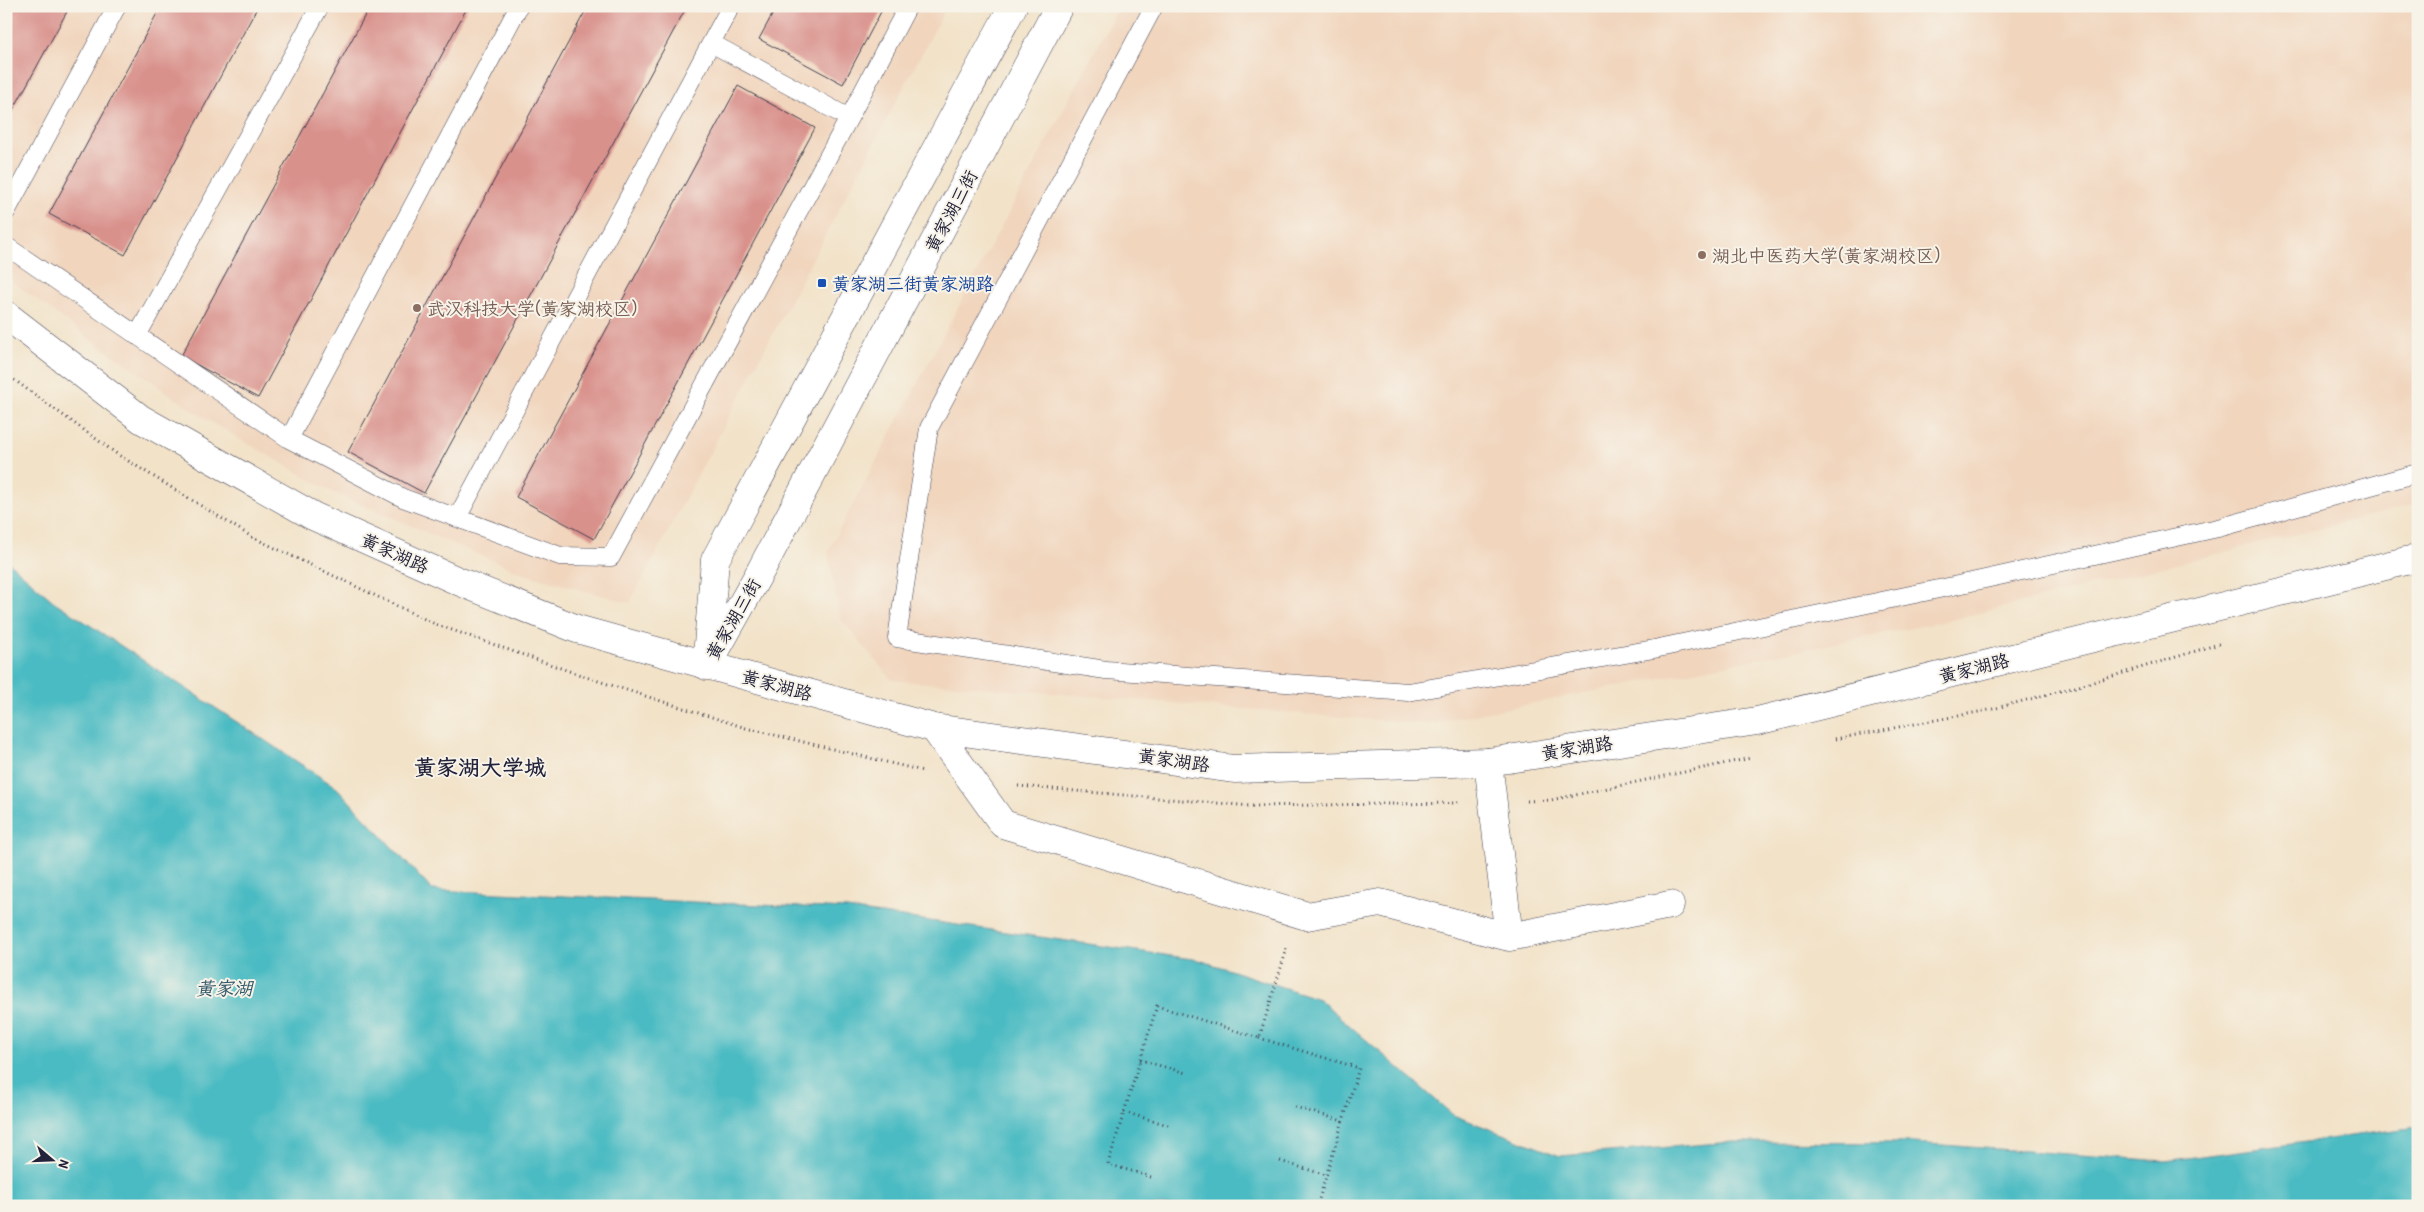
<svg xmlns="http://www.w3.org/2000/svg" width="2424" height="1212" font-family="'Patrick Hand','LXGW WenKai TC',sans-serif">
<rect width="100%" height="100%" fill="#f7f3e8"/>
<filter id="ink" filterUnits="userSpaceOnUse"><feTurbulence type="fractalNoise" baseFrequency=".02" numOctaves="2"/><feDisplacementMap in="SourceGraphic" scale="10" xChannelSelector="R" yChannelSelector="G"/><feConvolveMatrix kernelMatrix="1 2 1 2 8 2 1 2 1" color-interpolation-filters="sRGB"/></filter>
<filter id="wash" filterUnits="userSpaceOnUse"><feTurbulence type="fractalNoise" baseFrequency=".0096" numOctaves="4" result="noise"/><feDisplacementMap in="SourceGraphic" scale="20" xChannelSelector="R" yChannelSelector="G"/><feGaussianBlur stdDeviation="1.12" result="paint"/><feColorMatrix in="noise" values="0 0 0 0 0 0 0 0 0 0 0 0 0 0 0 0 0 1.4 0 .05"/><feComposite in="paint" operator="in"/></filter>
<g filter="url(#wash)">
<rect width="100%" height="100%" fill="#f2e2c8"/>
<path fill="#f1d5bd" d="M6,6H947L630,603L527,575L334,493L207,420L89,338L6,277Z
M1119,6H2418V504L1956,619L1428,724L892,680L840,618L828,551Z"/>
<path fill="#4cbbc3" stroke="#376e7f" d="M6,560L53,601L337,788L432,890L847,909L1199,960L1319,999L1453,1115L1560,1156L1732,1142L1914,1143L2165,1161L2418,1127V1206H6Z"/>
<g id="blocks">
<path fill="#d9918c" d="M6,6H70L6,123Z
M161,6H258L125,255L49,214Z
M370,6H468L258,398L181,356Z
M588,6H687L424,493L348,452Z
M777,6H884L843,84L759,39Z
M738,86L815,128L594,539L516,497Z"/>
</g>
</g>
<g filter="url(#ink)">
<use href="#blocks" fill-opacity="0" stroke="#413f50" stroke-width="1"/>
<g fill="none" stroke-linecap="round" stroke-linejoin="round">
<defs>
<path id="lane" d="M1154,6L929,428L897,638L1106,670L1408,692L1654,649L1953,586L2218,528L2418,473
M849,118L908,6
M6,212L117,6
M6,246L289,439L403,498L560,556L611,557L849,118L711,43L731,6
M137,336L320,6
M289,439L519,6
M457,518L711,43"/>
<path id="street" d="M934,728L1003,824L1307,916L1380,903L1509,937L1670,905
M1488,762L1509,937"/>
<path id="secondary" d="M6,315L141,419L313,516L458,581L577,629L934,728L1234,769L1488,762L1757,721L2418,558
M707,657L715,560L1013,6
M707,666L761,570L1059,6"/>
</defs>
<use href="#lane" stroke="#413f50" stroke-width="19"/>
<use href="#street" stroke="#413f50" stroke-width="29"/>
<use href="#secondary" stroke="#413f50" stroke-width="29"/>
<path stroke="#413f50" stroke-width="3" stroke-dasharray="1 4" stroke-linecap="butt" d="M6,374L117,454L252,537L435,624L592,679L746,728L923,771
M1835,739L1989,710L2090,683L2219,644
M1018,786L1251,806L1460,803
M1527,801L1551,800L1751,758
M1259,1038L1359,1068L1317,1206
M1140,1060L1186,1073
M1295,1107L1343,1121
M1124,1112L1168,1125
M1280,1161L1326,1175
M1151,1177L1108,1164L1157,1006L1259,1038L1288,945"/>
<use href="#lane" stroke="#fff" stroke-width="18"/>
<use href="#street" stroke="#fff" stroke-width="28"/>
<use href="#secondary" stroke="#fff" stroke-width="28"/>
</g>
</g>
<g fill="#8d6e63" stroke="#f7f3e8" stroke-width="2">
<circle cx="1702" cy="255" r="5"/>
<circle cx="417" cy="308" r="5"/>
</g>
<rect fill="#1a4fb4" stroke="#f7f3e8" stroke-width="2" x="817" y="278" width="10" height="10" rx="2.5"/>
<g text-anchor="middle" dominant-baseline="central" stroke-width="4" stroke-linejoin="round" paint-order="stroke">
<g font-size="18" fill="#22223b" stroke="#f7f3e8">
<text transform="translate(951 211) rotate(-62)">黄家湖三街</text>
<text transform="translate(395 553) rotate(24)">黄家湖路</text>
<text transform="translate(733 619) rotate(-60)">黄家湖三街</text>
<text transform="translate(1974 668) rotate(-14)">黄家湖路</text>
<text transform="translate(777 685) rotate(15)">黄家湖路</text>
<text transform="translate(1577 748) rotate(-9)">黄家湖路</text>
<text transform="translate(1174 760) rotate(8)">黄家湖路</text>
</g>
<g font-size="18" fill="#785e54" stroke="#f7f3e8" text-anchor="start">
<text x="1712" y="255">湖北中医药大学(黄家湖校区)</text>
<text x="427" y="308">武汉科技大学(黄家湖校区)</text>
</g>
<g font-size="18" fill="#164399" stroke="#f7f3e8" text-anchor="start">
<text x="832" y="283">黄家湖三街黄家湖路</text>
</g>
<g font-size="19" font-style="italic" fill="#31586b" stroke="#f7f3e8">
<text x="224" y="988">黄家湖</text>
</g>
<g font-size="22" font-weight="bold" fill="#22223b" stroke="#f7f3e8">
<text x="480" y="767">黄家湖大学城</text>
</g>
</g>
<rect width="2424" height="1212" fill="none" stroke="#f7f3e8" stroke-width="25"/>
<g transform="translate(52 1160) rotate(109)" stroke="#f7f3e8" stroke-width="4" paint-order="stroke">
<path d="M0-4L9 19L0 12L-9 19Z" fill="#22223b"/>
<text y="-8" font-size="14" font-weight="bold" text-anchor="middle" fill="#22223b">N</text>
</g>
</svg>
